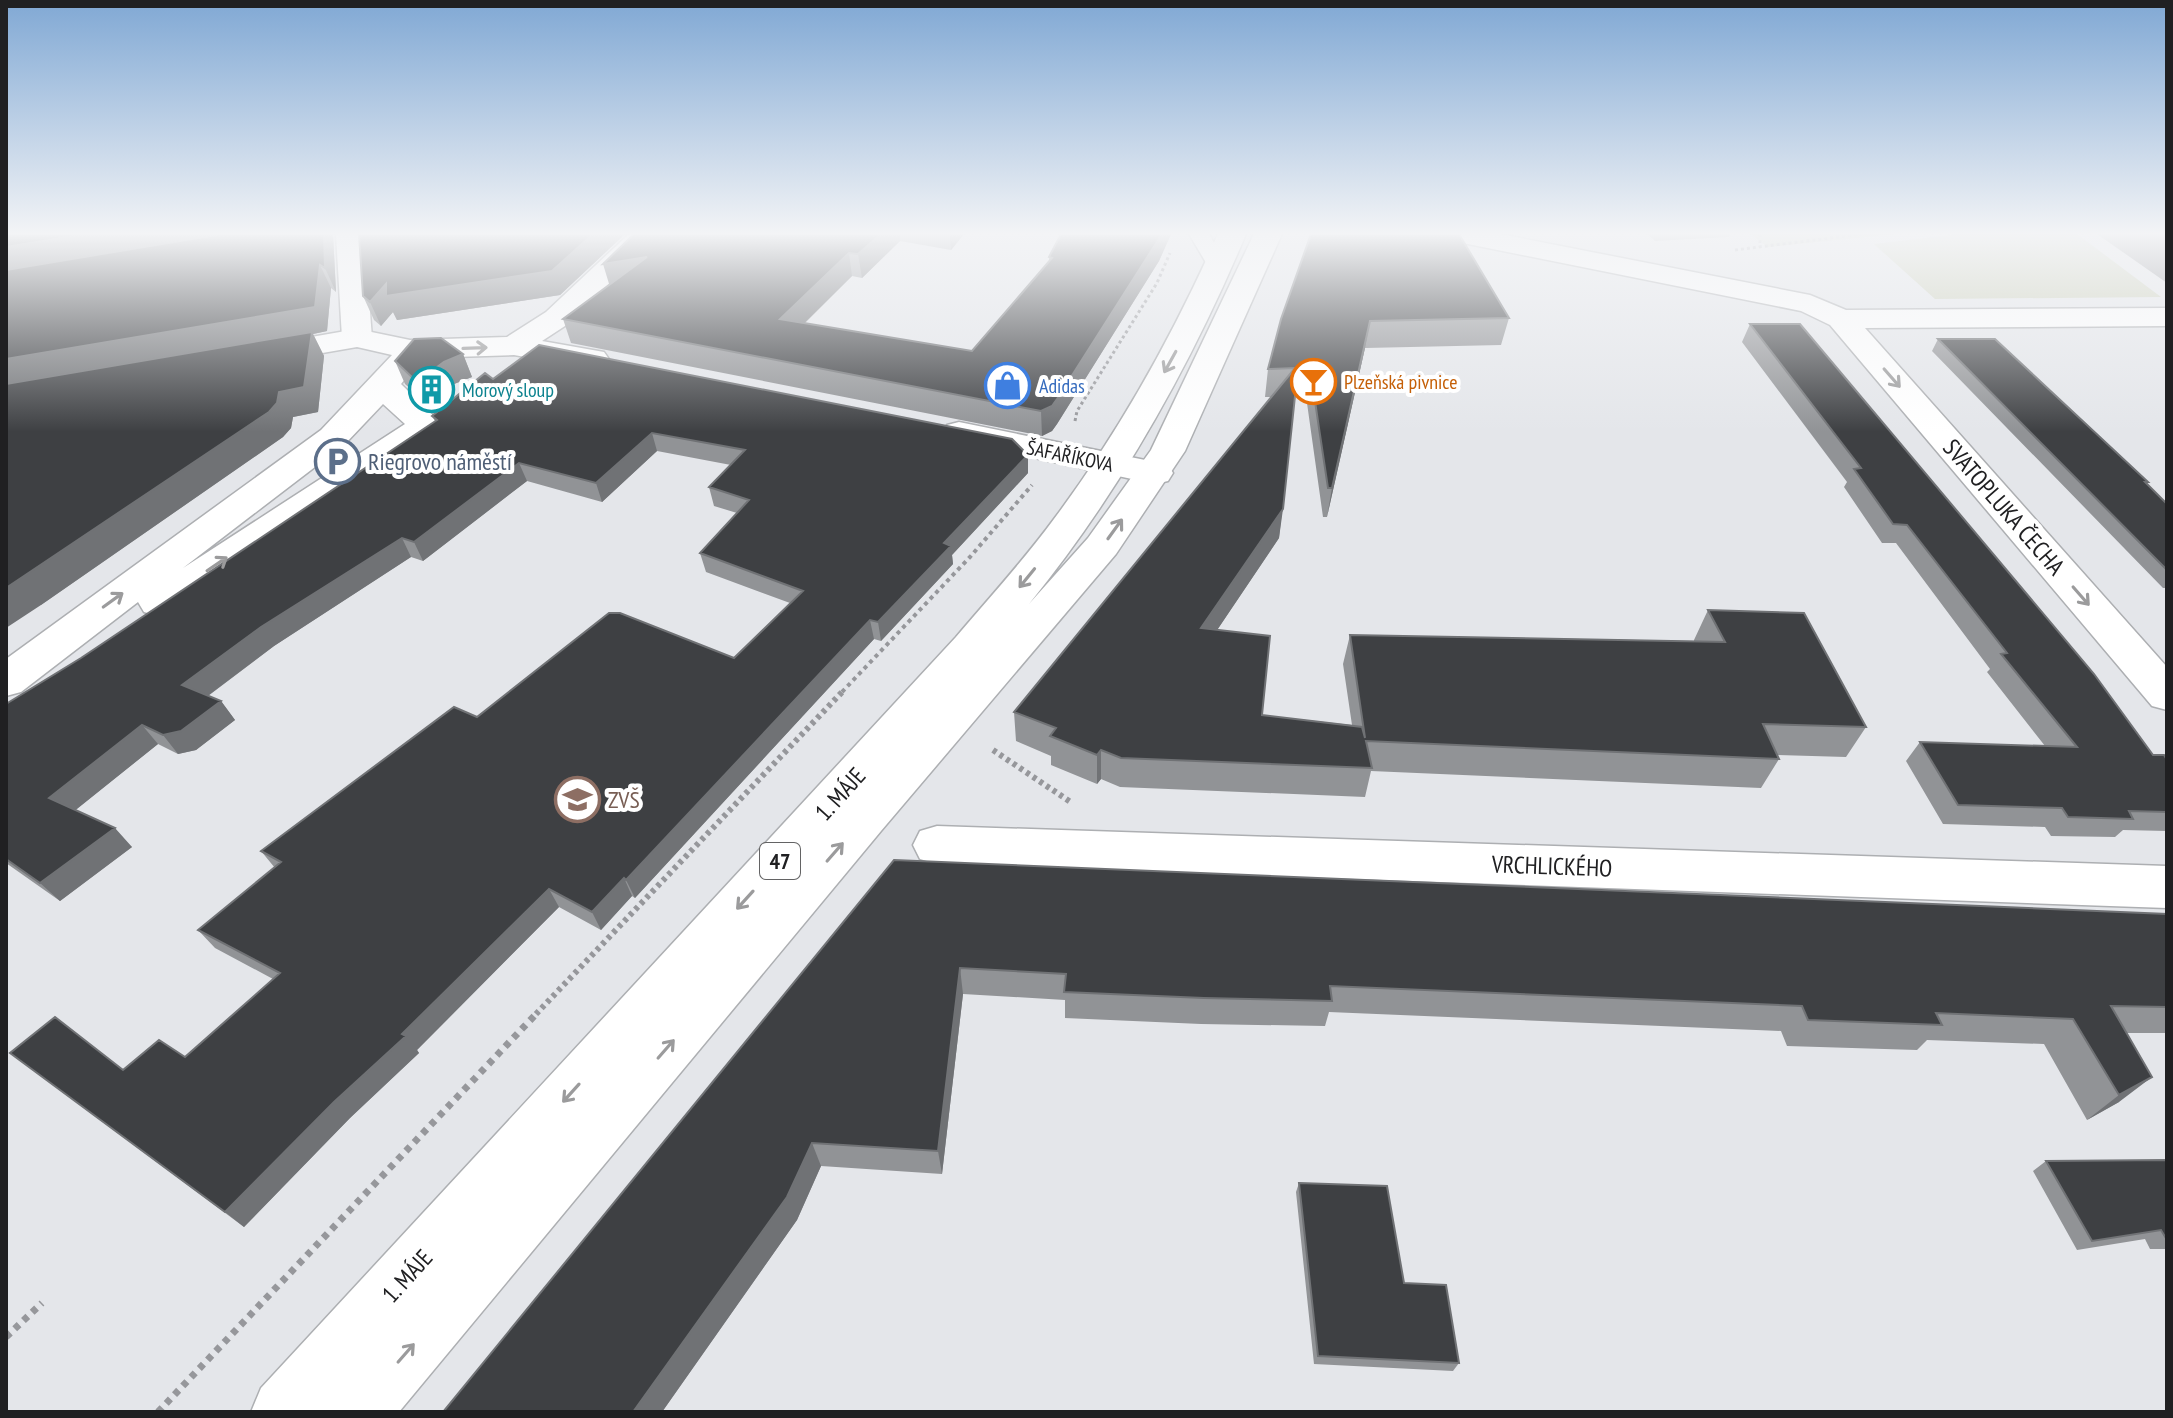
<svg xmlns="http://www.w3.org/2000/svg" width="2173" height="1418" font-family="'PT Sans Narrow',sans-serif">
<rect width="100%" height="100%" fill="#e4e6ea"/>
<path fill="#c9cdb5" d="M1750,234H1896L1768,247Z
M1959,234H2077L2161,297L1935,299L1874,244Z"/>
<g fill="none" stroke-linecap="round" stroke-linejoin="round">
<defs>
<path id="service" d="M1189,234H1209L1228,267L1225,271H1211Z"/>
<path id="pedestrian" d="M336,234H364L372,338L368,345L357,347L346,345L342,338Z"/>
<path id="minor" d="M629,234H659L568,324L542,341L604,352L609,359L604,366L593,369L514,355L422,358L401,384L443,425L438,432L172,612L158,616L144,612L138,602L21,692L6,696V659L321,430L392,355L357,347L259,364L248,362L243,355L248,348L357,329L410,340L507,337L546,312ZM383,404L405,424L183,568L345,444Z
M1444,234H1500L1810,295L1846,310L2167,308V326L1865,328L2167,667V710L2152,706L1830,325L1801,311L1458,242L1448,240Z
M959,422L1155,462L1168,465L1173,473L1168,481L1155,484L947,439L942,432L947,425Z
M937,826L2167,866V908L937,864L920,859L913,845L920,831Z"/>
<path id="primary" d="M1218,234H1246C1190,367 1120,492 1029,604L1088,538L1151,450L1254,234H1282L1185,451L1116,554L881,831L399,1412H251L261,1388L956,637C989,598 1024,560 1054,519C1120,431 1173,335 1218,234Z"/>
</defs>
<use href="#service" stroke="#adafb2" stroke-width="3"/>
<use href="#pedestrian" stroke="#adafb2" stroke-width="3"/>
<use href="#minor" stroke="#adafb2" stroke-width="3"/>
<use href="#primary" stroke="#adafb2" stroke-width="3"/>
<path stroke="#96979b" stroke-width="3" stroke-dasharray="3 3" stroke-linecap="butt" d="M1760,234V247
M1735,250L1861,234
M1075,421L1077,411L1157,283L1170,253"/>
<path stroke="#96979b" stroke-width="4" stroke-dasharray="4 4" stroke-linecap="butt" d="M842,692L970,557L1032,485"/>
<path stroke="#96979b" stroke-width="6" stroke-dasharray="4 4" stroke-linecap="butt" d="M993,750L1072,803
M536,1014L844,690"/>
<path stroke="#96979b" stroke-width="7" stroke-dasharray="6 6" stroke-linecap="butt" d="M6,1337L42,1303
M158,1412L538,1012"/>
<use href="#service" fill="#fff" fill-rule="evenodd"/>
<use href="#pedestrian" fill="#fff" fill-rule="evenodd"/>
<use href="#minor" fill="#fff" fill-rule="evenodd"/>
<use href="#primary" fill="#fff" fill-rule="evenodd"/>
</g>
<path fill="#919396" d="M6,234H333L336,292L331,288L327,331L313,334L324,356L318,412L293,417L291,428L283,437L41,605Z
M359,234H625L560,295L397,320L393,312L381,326L374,320L363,296Z
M634,234H964L951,250L900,241L862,278L852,276L805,323L972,351L1049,261V257L1061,234H1171L1159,261L1057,424L1052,431L1042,436L571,343L563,319L609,285Z
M1647,234H1730L1729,237L1655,241Z
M2097,234H2167V283Z
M1509,318L1501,345L1365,348L1327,517H1323L1306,396H1295L1279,538L1217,630L1262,715L1352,725L1343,664L1350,635L1694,641V640L1708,610L1866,727L1846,757L1777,755L1779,759L1761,788L1371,771L1365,797L1120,787L1101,779L1097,784L1051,765V756L1016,741L1014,712L1272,397H1265L1268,369L1281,319Z
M1750,324L2153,755L2167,760V831L2123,830L2115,837L2051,836L2045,827L1943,824L1906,761L1920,742L2045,746L1987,672L1990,669L1896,543H1882L1844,487L1847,482L1742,342Z
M1938,339L2148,482L2147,484L2167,504V588H2163L1932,351Z
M463,354L472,377L454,384L427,404L405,384L395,361Z
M493,379L1028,455V473L952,555L953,564L881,641L874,639L635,898L632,896L601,930L559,907L417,1050L419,1053L350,1118L244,1227L10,1053L123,1070L185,1057L273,979L215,948L198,930L275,868L261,851L477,717L734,658L790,603L706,572L700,553L737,513L714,506L709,487L731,465L657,451L602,502L527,481L423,561L411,557L274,646L208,696L221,701L235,720L196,750L178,754L158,744L75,810L132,847L60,901L6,863V704L81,658L435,421L432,416Z
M894,860L2167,914V1033H2126L2119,1102L2087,1120L2044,1044L1927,1040L1917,1050L1787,1046L1781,1031L1329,1012L1325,1026L1201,1024L1065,1018V1000L963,994L942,1174L821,1166L797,1220L662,1412Z
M2167,1160V1249H2150L2145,1239L2077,1250L2033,1171L2046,1161Z
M1299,1183L1404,1283L1459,1363L1453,1371L1314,1364L1296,1192Z"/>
<path fill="#707275" d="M86,234H237L6,273V247Z
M324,234H333L336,292L325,268Z
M593,234H625L560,295L397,320L393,312L381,326L370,302L386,284Z
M881,234H900V241L862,278L858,254Z
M950,234H964L951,250Z
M1162,234H1171L1159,261L1057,424L1052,431L1042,436L1041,411Z
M849,253L852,276L784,343L780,319Z
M647,257L610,287L603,264Z
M320,265L331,288L327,331L313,334L324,356L318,412L293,417L291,428L283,437L41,605L6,628V359Z
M1370,321L1365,348L1327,517L1332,488Z
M463,354L472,377L454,384L427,404L417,382L444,362Z
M652,433L657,451L602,502L596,483Z
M1028,455V473L952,555L953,564L881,641L878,622L944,543Z
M519,463L527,481L423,561L414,542Z
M1283,509L1279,538L1199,657L1201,628Z
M402,538L411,557L274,646L197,704L182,685L261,627Z
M870,620L874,639L635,898L626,880Z
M221,701L235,720L196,750L178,754L163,735Z
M142,725L158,744L67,817L49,798Z
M1101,750V779L1097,784V755Z
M115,828L132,847L60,901L40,883Z
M624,878L632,896L601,930L592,912Z
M549,889L559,907L417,1050L419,1053L350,1118L244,1227L225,1212L402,1034Z
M960,968L963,994L942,1174L938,1151Z
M2152,1077L2119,1102L2087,1120L2119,1095Z
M812,1143L821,1166L797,1220L662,1412H633Z"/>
<path fill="#3e4043" stroke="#707275" stroke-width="2" d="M6,234H86L6,247Z
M222,234H324L325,268L320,265L315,307L6,359V270Z
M359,234H593L552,271L386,296V284L370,302L363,296Z
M634,234H881L858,254L849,253L780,319L972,351L1052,258L1049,257L1061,234H1162L1057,399L1052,406L1041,411L563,319L647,257L603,264Z
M1311,234H1459L1509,318L1370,321L1332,488H1328L1310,368H1298L1283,509L1201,628L1270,636L1262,715L1362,727L1365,738L1350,635L1725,642L1708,610L1804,613L1866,727L1763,724L1779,759L1366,741L1372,768L1121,758L1101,750L1097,755L1050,736L1056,728L1014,712L1295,368L1268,369L1281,319Z
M1750,324H1800L2094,674L2153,755H2164L2167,760V812L2129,811L2133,819L2068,817L2062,808L1958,805L1920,742L2077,747L2001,654L2007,653L1907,525L1893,524L1854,469L1861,468Z
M312,332L304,387L279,392L277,403L269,412L6,588V384Z
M441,338L463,354L444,362L417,382L395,361L414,339Z
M1938,339H1995L2148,482H2145L2167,504V570Z
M539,345L1012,439L1028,455L944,543L951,546L878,622L870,620L626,880L624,878L592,912L549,889L402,1034L406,1036L334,1102L225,1212L10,1053L55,1017L123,1070L159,1040L185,1057L280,973L198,930L281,862L261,851L454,707L477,717L609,613H620L734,658L803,591L700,553L749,500L709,487L745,450L652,433L596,483L519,463L414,542L402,538L261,627L182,685L221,701L181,731L163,735L142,725L49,798L115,828L40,883L6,859V704L81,658L437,420L432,416L485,373L493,379Z
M894,860L2167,914V1007L2111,1006L2152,1077L2119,1095L2073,1019L1936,1013L1942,1025L1808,1020L1802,1006L1330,986L1332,1001L1204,998L1064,992L1066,974L960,968L938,1151L812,1143L787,1197L633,1412H443Z
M2167,1160V1240L2161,1230L2092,1241L2046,1161Z
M1299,1183L1387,1186L1404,1283L1446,1285L1459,1363L1318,1356Z"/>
<defs><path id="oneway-shaft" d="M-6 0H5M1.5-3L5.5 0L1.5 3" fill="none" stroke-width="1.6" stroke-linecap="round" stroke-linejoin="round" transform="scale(2)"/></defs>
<g stroke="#9b9b9c">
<use href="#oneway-shaft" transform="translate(475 348) rotate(-2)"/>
<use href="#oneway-shaft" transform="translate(1170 362) rotate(119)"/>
<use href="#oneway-shaft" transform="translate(1892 378) rotate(49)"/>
<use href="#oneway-shaft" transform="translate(1115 529) rotate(-54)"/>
<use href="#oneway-shaft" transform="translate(217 564) rotate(-34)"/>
<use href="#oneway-shaft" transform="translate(1027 578) rotate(129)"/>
<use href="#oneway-shaft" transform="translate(2081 596) rotate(49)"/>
<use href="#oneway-shaft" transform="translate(113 600) rotate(-36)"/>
<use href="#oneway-shaft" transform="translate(835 852) rotate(-49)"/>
<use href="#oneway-shaft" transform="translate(745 900) rotate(132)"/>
<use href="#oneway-shaft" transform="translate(666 1049) rotate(-49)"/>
<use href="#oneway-shaft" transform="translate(571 1093) rotate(132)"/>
<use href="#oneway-shaft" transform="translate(406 1353) rotate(-49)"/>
</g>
<linearGradient id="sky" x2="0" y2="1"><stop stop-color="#80a8d4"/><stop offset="0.54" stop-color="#f3f4f6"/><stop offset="1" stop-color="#f3f4f6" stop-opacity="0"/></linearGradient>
<rect width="2173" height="432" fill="url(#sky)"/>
<defs>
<symbol id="bar-ring" viewBox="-11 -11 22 22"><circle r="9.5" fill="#fff" stroke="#e8710a" stroke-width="1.5"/><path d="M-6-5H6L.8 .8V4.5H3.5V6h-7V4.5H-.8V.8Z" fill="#e8710a"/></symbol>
<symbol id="shop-ring" viewBox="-11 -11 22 22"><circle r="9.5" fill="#fff" stroke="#3f7fe0" stroke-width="1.5"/><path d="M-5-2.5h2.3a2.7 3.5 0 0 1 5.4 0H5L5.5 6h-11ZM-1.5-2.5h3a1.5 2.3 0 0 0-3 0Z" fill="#3f7fe0"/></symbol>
<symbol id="building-ring" viewBox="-11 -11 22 22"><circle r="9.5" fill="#fff" stroke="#0f9aa8" stroke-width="1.5"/><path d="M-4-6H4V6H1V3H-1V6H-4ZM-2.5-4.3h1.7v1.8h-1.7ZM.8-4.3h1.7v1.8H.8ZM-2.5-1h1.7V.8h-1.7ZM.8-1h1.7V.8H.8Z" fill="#0f9aa8"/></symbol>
<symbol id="parking-ring" viewBox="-11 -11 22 22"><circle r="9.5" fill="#fff" stroke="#5c6f8a" stroke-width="1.5"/><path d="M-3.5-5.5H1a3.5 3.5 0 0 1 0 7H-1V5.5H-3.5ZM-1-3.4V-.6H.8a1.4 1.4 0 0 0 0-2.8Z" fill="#5c6f8a"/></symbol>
<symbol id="school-ring" viewBox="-11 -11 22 22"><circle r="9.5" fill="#fff" stroke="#8d6e63" stroke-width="1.5"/><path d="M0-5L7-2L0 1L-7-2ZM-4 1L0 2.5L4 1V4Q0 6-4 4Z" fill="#8d6e63"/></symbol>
</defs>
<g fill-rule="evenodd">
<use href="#bar-ring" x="1288" y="356" width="51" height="51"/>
<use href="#shop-ring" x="982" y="360" width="51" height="51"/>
<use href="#building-ring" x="406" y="364" width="51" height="51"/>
<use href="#parking-ring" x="312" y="436" width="51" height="51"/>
<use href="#school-ring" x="552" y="774" width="51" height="51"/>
</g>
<g text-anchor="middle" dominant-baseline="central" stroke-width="8" stroke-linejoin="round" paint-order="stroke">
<g font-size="20" fill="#c56008" stroke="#fff" text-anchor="start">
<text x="1344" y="382">Plzeňská pivnice</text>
</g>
<g font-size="20" fill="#366cbe" stroke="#fff" text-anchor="start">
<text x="1039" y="386">Adidas</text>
</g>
<g font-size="20" fill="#0d838f" stroke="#fff" text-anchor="start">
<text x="462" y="390">Morový sloup</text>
</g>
<g font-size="20" fill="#202022" stroke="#fff">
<text transform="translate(1070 456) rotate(12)">ŠAFAŘÍKOVA</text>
</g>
<rect fill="#fff" stroke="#636364" stroke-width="2" x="760" y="843" width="40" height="36" rx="6"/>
<g font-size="22" font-weight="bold" fill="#202022">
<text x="780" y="861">47</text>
</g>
<g font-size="24" fill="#4e5e75" stroke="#fff" text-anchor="start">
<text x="368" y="461">Riegrovo náměstí</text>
</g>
<g font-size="24" fill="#202022" stroke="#fff">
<text transform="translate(2004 507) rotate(49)">SVATOPLUKA ČECHA</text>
<text transform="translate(840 794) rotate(-48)">1. MÁJE</text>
<text transform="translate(1552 866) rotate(2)">VRCHLICKÉHO</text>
<text transform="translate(407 1276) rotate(-48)">1. MÁJE</text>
</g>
<g font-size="24" fill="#785e54" stroke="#fff" text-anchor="start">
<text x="608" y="799">ZVŠ</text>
</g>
</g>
<rect width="2173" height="1418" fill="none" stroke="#202022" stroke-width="16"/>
</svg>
